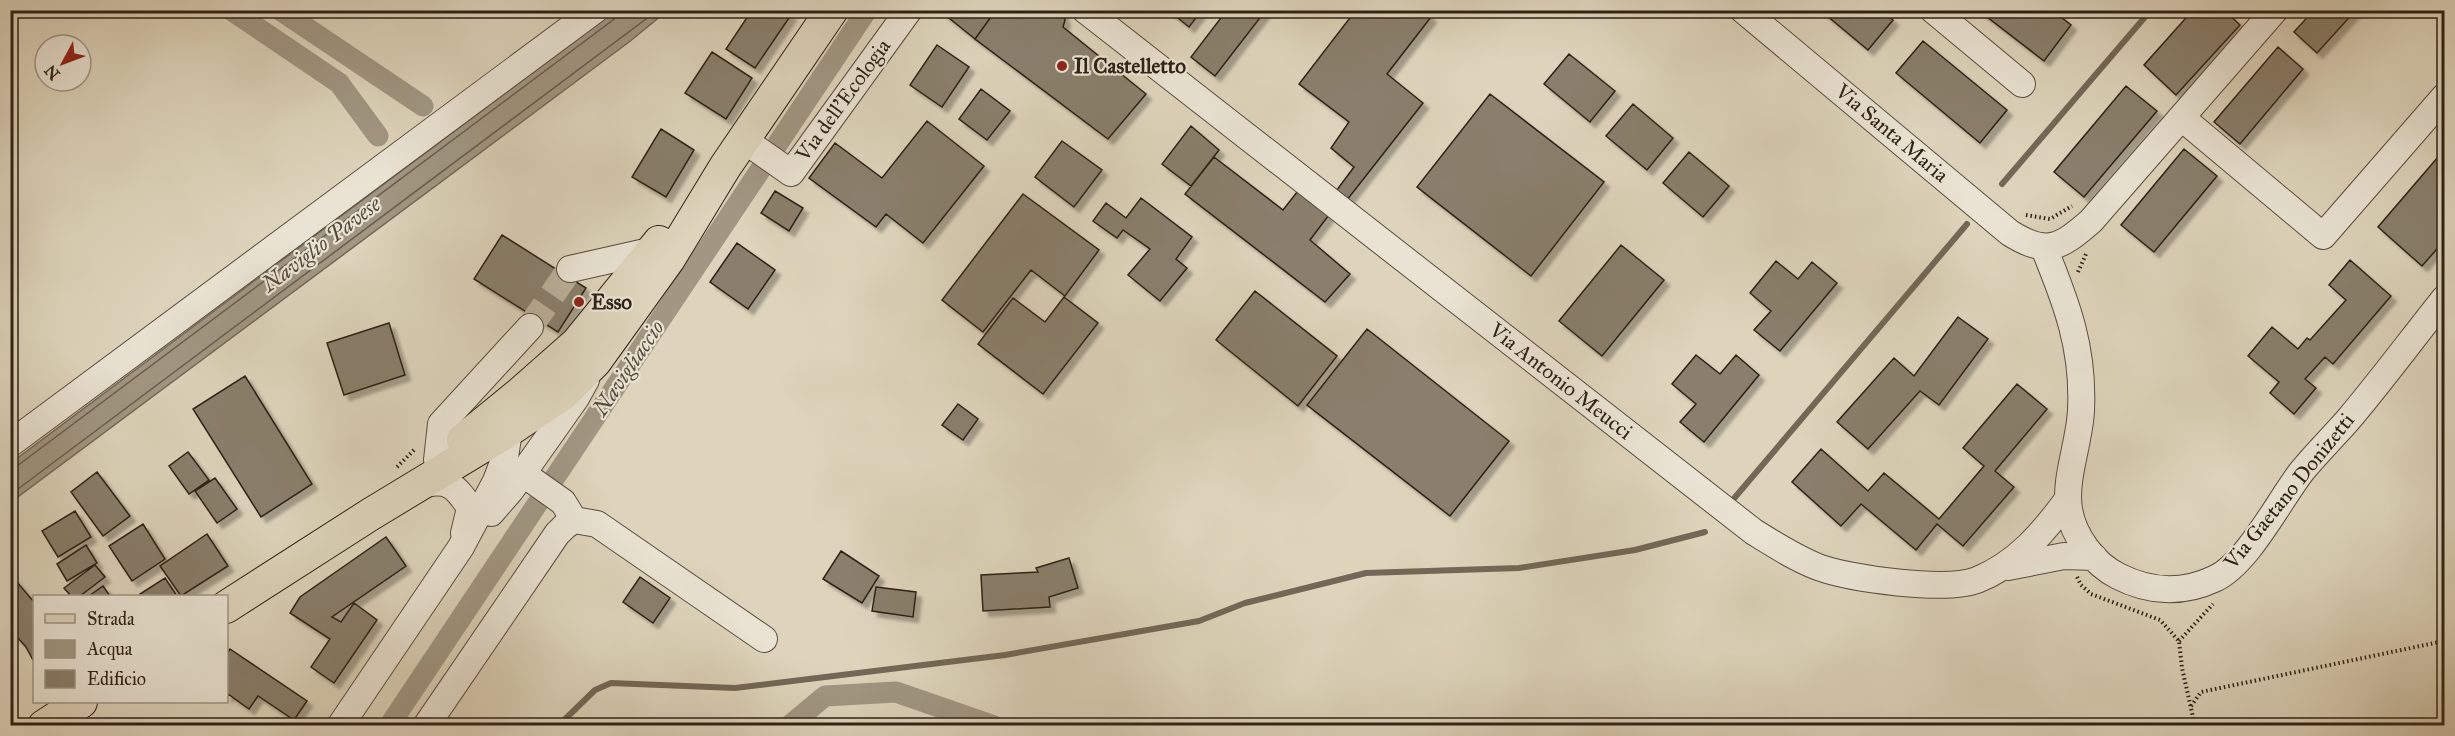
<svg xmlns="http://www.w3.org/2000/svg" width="2455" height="736" font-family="'IM FELL Great Primer',serif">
<defs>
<filter id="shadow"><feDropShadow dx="5.5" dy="5.5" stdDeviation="1.5" flood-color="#0004"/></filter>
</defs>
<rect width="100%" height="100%" fill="#ddd4bb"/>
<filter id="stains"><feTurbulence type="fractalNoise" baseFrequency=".00333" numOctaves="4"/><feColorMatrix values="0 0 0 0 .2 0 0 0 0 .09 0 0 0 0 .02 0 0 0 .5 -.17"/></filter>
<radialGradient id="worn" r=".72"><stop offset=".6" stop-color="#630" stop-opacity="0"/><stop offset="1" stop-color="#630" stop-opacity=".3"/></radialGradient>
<path fill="#a19783" stroke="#736857" stroke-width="1.5" d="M615,11H667L629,42L11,502V463Z"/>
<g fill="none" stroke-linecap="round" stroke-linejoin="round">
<path stroke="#675c4c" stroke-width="1.5" d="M10,467L17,466L613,20L617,16L618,10
M10,495L658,10"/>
<path stroke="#736857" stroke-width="6" d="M2002,184L2151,10
M1731,502L1967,224
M558,726L595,690L611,683L735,688L1005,655L1199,621L1245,603L1366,573L1519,568L1635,550L1705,532"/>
<path stroke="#a19783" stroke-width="21" d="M231,10L339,83L378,136
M280,10L423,106
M389,726L867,10
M789,726L825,696L896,692L994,726"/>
</g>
<path fill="#897f6c" stroke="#2d2216" stroke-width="1.5" filter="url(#shadow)" d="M752,10H784L791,15L755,68L726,49Z
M939,10H996L975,39Z
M996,10H1061L1065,20L1063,27L1146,94L1108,139L975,39Z
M1168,10H1202L1189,27Z
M1227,10H1266L1215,76L1191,57Z
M1356,10H1423L1431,17L1387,74L1423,103L1347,200L1336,191L1354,167L1331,148L1349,122L1299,84Z
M1820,10H1881L1893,20L1868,50Z
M1978,10H2052L2071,25L2044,61Z
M2193,10H2224L2240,25L2176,95L2144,65Z
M2314,10H2356L2317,53L2294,32Z
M1923,41L2007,110L1980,143L1896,73Z
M937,45L969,67L942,107L910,85Z
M2278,47L2303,69L2240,144L2214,122Z
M712,52L752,78L726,119L685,93Z
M1569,54L1615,91L1590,122L1544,84Z
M2126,86L2157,111L2084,197L2054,172Z
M981,89L1010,111L987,140L959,119Z
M1490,94L1604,182L1531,276L1417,187Z
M1633,104L1673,138L1647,170L1606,136Z
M927,121L984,166L923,243L886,214L876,227L809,178L835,143L882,178Z
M1191,126L1219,150L1191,186L1162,164Z
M661,129L694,150L666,197L632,177Z
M1062,141L1102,170L1074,207L1035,177Z
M2184,149L2217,176L2154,252L2121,225Z
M2444,150V241L2422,266L2378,227Z
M1689,152L1729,186L1703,217L1663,183Z
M1214,157L1283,210L1301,187L1332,211L1310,240L1350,274L1325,302L1185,194Z
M775,191L803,208L789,231L761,213Z
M1023,194L1099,250L1065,296L1031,270L983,332L942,300Z
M1141,198L1192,237L1176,259L1187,268L1160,301L1128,275L1150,249L1123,230L1117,238L1093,221L1106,203L1126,218Z
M502,235L586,288L558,332L474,279Z
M737,243L775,270L748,309L710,282Z
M1621,245L1664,280L1602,356L1559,321Z
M2350,260L2391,296L2333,364L2325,357L2305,379L2316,388L2294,414L2270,393L2279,382L2248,356L2272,327L2298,349L2307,338L2310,340L2346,300L2329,285Z
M1776,261L1798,279L1812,262L1837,283L1780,351L1754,330L1771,311L1750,293Z
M1255,291L1337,356L1298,406L1216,340Z
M1064,297L1098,323L1043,394L978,344L1013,298L1045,322Z
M1958,317L1988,339L1939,405L1920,391L1868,449L1837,422L1894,358L1914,376Z
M389,323L405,375L344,395L327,343Z
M1367,329L1509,441L1450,516L1307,405Z
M1696,355L1720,374L1736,355L1759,375L1704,442L1680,422L1696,404L1672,384Z
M245,376L312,484L261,517L193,409Z
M2017,384L2047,409L1995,471L2014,487L1963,546L1937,524L1916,550L1861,504L1841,526L1792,482L1821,449L1868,491L1884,473L1939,519L1984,466L1963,448Z
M958,404L978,419L963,440L942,425Z
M188,452L209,480L189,494L169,466Z
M97,472L130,516L103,536L71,492Z
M215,478L237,509L217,523L195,491Z
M75,511L91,537L58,557L42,531Z
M143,524L165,559L132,581L109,546Z
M207,534L228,566L181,596L160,566Z
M386,537L406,566L332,617L341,622L354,603L377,620L334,683L311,667L330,639L290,613L300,597Z
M86,545L97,563L67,581L57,564Z
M841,551L879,576L862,603L823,579Z
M1069,558L1078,588L1049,597L1050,607L983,611L981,575L1038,572L1036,568Z
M95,565L105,577L80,596H71L64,588Z
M10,574L34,602V662L26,647L10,629Z
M640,577L670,598L653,623L623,602Z
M165,578L177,596H141L140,594Z
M103,586L110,596H89Z
M876,587L916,592L913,617L872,611Z
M230,649L307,701L294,720L258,696L249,709L228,694L226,697V655Z
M277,718L289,726H272Z"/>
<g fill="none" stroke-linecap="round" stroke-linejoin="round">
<path stroke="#bab09a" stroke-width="26" stroke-dasharray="26 13" stroke-linecap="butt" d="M530,327L570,269"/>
<defs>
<path id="minor" d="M1085,10L1754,532C1775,545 1795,558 1818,567C1850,579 1946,592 1977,580C2017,564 2043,533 2068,499
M1743,10L2010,233C2047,256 2060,248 2091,221L2275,10
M1933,10L2022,84
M2182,118L2323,236L2444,97
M744,140L791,173L909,10
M2044,248C2067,304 2084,349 2081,410C2080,441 2064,479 2069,509C2073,536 2094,564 2118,576C2149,592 2182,594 2214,579C2247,565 2280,499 2302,471C2317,453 2333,437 2348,420C2381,381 2412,339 2444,299
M570,269L650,251
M10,444L595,10
M437,460L441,424L530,327
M522,473L563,502L574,520
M421,485C448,478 456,486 470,508L464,533
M491,513L511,490L576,398L586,380
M2008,567L2064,556L2094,557
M340,726L461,547L496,481L505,457L511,418
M426,726L557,534L565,526L574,520L597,524L764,639"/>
<path id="major" d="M463,440L518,395L577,343L659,242
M226,607L371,514L508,431L564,393L595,362L669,259L725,167L832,10
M44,726L81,702"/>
</defs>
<use href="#minor" stroke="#594e3f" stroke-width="28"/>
<use href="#major" stroke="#2d2216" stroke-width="34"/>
<path stroke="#2d2216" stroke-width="4" stroke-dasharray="1.5 3" stroke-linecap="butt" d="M2026,215L2050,219L2072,206
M2078,272L2086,254
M397,467L415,449
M2077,577L2081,585L2091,594L2160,620L2179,641L2182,668L2195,726
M2179,641L2213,604
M2191,706L2201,692L2444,641
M12,726L20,720"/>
<use href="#minor" stroke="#e9e3d3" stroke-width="26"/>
<use href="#major" stroke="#ddd4bb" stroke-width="32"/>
</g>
<g fill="#8f2418" stroke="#e9e3d3" stroke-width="2">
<circle cx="1062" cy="66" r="6"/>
<circle cx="579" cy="302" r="6"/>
</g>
<g text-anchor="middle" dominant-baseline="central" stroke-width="4.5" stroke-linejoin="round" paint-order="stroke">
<g font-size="21" font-weight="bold" fill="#2d2216" stroke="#e9e3d3" text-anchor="start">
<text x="1074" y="66">Il Castelletto</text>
<text x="591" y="302">Esso</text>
</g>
<g font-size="21" fill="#2d2216" stroke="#e9e3d3">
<text transform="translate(843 100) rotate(-54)">Via dell'Ecologia</text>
<text transform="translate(1892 133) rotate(40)">Via Santa Maria</text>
<text transform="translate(1561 381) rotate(38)">Via Antonio Meucci</text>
<text transform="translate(2289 491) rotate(-51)">Via Gaetano Donizetti</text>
</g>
<g font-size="22" font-style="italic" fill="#564b3c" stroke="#e9e3d3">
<text transform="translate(321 244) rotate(-37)">Naviglio Pavese</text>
<text transform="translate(628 368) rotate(-56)">Navigliaccio</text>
</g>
</g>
<rect width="2455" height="736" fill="none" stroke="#ddd4bb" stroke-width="36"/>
<rect x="12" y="12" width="2431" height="712" fill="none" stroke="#2d2216" stroke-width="3"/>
<rect x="18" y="18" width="2419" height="700" fill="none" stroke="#2d2216" stroke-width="1.5"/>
<rect x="33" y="595" width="195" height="108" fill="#e9e3d3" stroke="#9e9687" stroke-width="1.5"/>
<rect x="45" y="614" width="30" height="9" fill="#ddd4bb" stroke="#9e9687" stroke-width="1.5"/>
<text x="87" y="625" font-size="18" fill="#2d2216">Strada</text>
<rect x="45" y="640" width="30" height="18" fill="#a19783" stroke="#9e9687" stroke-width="1.5"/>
<text x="87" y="655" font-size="18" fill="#2d2216">Acqua</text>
<rect x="45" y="670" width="30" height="18" fill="#897f6c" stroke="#9e9687" stroke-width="1.5"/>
<text x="87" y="685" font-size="18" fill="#2d2216">Edificio</text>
<g transform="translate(63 63) rotate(229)"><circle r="28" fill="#e9e3d3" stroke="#9e9687" stroke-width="1.5"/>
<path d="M0-4.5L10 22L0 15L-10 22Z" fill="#8f2418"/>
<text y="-9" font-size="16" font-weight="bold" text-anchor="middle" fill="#2d2216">N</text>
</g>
<rect width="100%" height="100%" filter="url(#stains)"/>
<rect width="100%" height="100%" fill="url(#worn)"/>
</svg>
